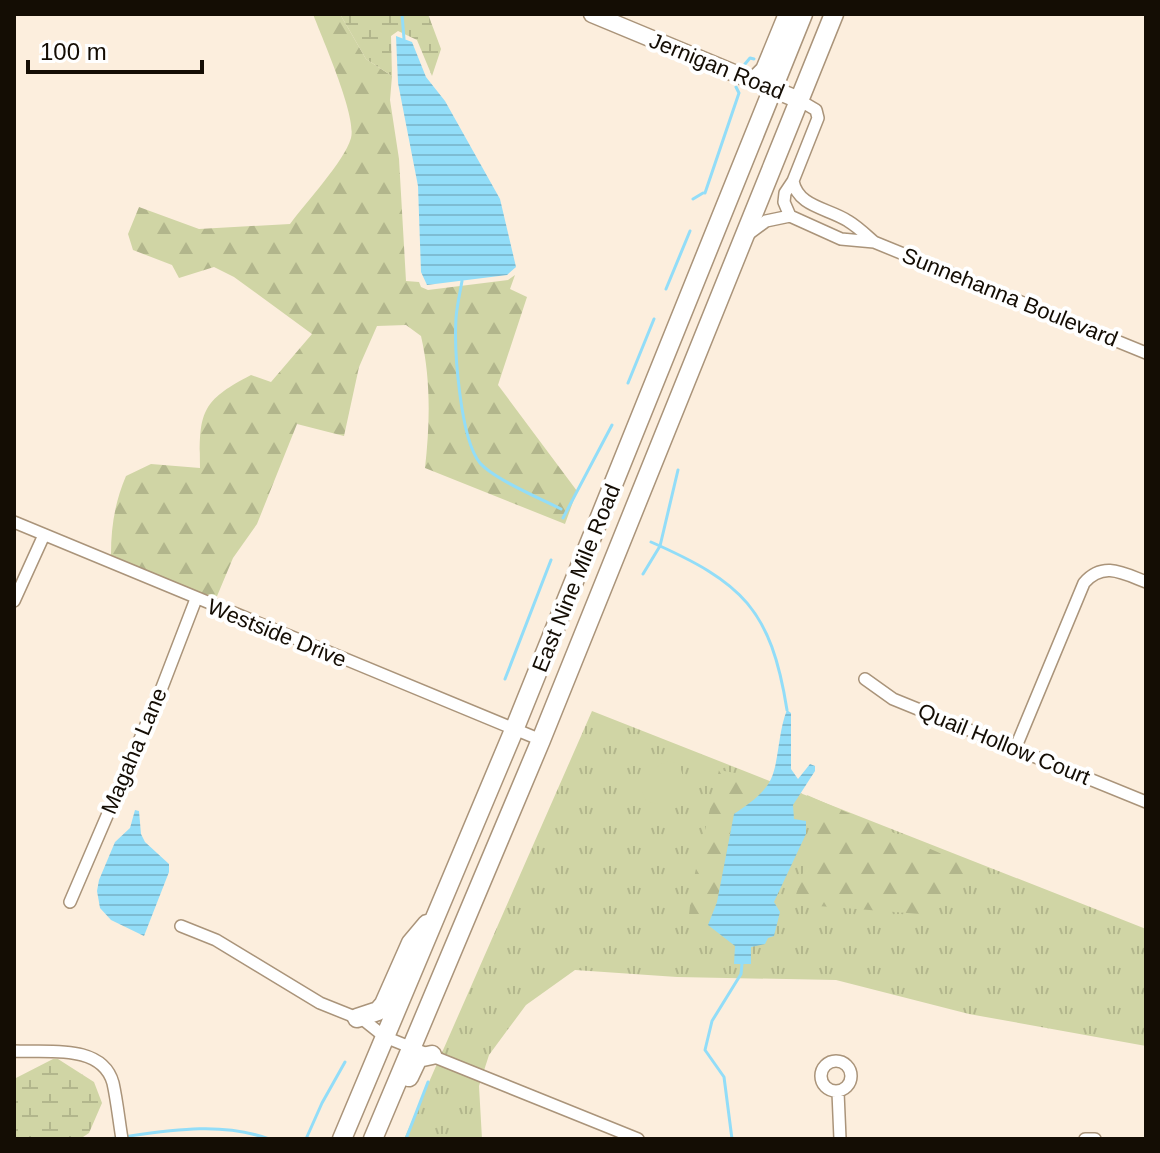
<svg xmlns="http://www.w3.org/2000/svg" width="1160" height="1153" font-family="Helvetica,sans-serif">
<defs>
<pattern id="grass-tufts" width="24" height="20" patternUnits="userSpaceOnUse" patternTransform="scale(2)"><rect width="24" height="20" fill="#d0d5a5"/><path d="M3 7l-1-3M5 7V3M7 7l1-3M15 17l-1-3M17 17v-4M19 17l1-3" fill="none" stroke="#b2b68c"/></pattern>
<pattern id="forest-firs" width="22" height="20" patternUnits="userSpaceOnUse" patternTransform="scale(2)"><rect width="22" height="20" fill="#d0d5a5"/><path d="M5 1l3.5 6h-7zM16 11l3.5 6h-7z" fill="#b2b68c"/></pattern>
<pattern id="wetland-marsh" width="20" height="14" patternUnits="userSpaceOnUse" patternTransform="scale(2)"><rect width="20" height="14" fill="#d0d5a5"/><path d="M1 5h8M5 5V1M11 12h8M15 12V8" fill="none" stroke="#b2b68c"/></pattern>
<pattern id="water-rules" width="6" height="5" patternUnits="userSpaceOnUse" patternTransform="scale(2)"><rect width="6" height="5" fill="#92ddf8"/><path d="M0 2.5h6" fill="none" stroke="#7dbcd3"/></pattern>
</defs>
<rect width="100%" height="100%" fill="#fceedd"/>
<path fill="url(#grass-tufts)" d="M592,711L1146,929V1046L969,1014L836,980L677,977L575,970L526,1005L489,1055L479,1086L482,1139H404Z"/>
<path fill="url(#forest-firs)" d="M313,14H340L366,59L392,76L390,100L399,159L406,281L419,282L421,287L428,290L508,280L515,275L510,289L527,297L498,385L577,491L565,524L425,468C430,424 431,379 421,336L406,325L377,326L359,367L344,436L297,424L257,524L233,558L215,601L111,555C111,526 115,502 126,476L151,464L200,468C199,412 201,401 251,375L271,382L312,334L234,277L214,267L179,278L172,265L133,250L128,234L139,207L199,229L290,224C306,202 344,162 351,138C357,116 322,38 313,14Z
M719,770L746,775L767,785L753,801L734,814L717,902L708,925L699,924L689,915L692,886Z
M807,795L974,868L920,914L793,904L814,838Z"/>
<path fill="url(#wetland-marsh)" d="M340,14H428L441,49L432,76L417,40L398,31L391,36L392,76L366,59Z
M53,1059H58L94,1082L102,1103L89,1133L80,1139H14V1079Z"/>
<path fill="#d0d5a5" d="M671,761L680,766L683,777L657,804L646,801L641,789C647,776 655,764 671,761Z"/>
<path fill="url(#water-rules)" d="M396,36L412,42L426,77L445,101L500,199L516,267L507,275L427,285L421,272L418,186L398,83Z
M787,710L791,713V769L798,779L810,764L815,766V771L793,805L794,819L806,821V834L774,902L780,912L774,936L768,938L765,944L751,947V964H734L735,946L708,925L717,902L734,814C747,805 764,794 771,779C779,762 778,732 787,710Z
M135,810L139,811L141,834L145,842L169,864V872L144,936L111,920L100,908L97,891L99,880L115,842L130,828Z"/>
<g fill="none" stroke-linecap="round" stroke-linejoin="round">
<path stroke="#92ddf8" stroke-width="3" d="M402,14L404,39
M745,64L750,58L754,59
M705,193L739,93L736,87
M693,199L703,193
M462,281C460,293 457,305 456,318C454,349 460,439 480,463C494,479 541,499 561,509
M666,289L690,231
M628,383L654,319
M563,518L612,425
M651,542C742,582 771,609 787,710
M643,574L660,546L678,470
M505,679L551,560
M108,1139C161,1132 218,1120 269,1139
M306,1139L322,1103L345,1062
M406,1139L428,1082
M732,1139L724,1077L705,1050L712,1021L741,974L742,964"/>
<defs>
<path id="street" d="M799,100L816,110L818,118L793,181L785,193L784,202L790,216L841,239L874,242L1146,353
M793,181C798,207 828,208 848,221C858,227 866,235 874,242
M747,235L766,221L790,216
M14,522L541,740
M14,601L44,535
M865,679L893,699L1146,802
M1015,749L1084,583C1103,561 1123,573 1146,582
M70,902L161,690L196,599
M181,926L216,940L320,1003L365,1021L385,1037L638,1139
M14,1051C46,1053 102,1043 113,1083C117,1101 119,1121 122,1139
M821 1076a15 15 0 1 1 30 0a15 15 0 1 1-30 0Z
M838,1092L840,1139
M1085,1139H1095"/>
<path id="secondary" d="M592,14L799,100"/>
<path id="primary" d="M754,81L765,70L788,14
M357,1018L378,1011L384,1004L411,943L427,924
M409,1077L418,1058L432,1055
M342,1139L514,730L803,14
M373,1139L541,740L834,14"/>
</defs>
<use href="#street" stroke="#aa947a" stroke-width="14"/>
<use href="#secondary" stroke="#aa947a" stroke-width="19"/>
<use href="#primary" stroke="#aa947a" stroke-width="21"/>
<use href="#street" stroke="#fff" stroke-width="11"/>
<use href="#secondary" stroke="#fff" stroke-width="16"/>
<use href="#primary" stroke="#fff" stroke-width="18"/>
</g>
<g text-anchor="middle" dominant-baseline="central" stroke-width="8" stroke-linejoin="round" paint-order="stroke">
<g font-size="22" fill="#140d04" stroke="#fff">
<text transform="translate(717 66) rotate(22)">Jernigan Road</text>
<text transform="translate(1010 297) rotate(22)">Sunnehanna Boulevard</text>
<text transform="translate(576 578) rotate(-68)">East Nine Mile Road</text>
<text transform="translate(277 633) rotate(22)">Westside Drive</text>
<text transform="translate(1004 744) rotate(22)">Quail Hollow Court</text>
<text transform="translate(134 751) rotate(-67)">Magaha Lane</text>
</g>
</g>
<rect width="1160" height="1153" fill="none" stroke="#140d04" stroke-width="32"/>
<path d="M28 60v12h174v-12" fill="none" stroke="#140d04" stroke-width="4"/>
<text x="40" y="60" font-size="24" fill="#140d04" stroke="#ffffff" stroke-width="6" paint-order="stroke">100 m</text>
</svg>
